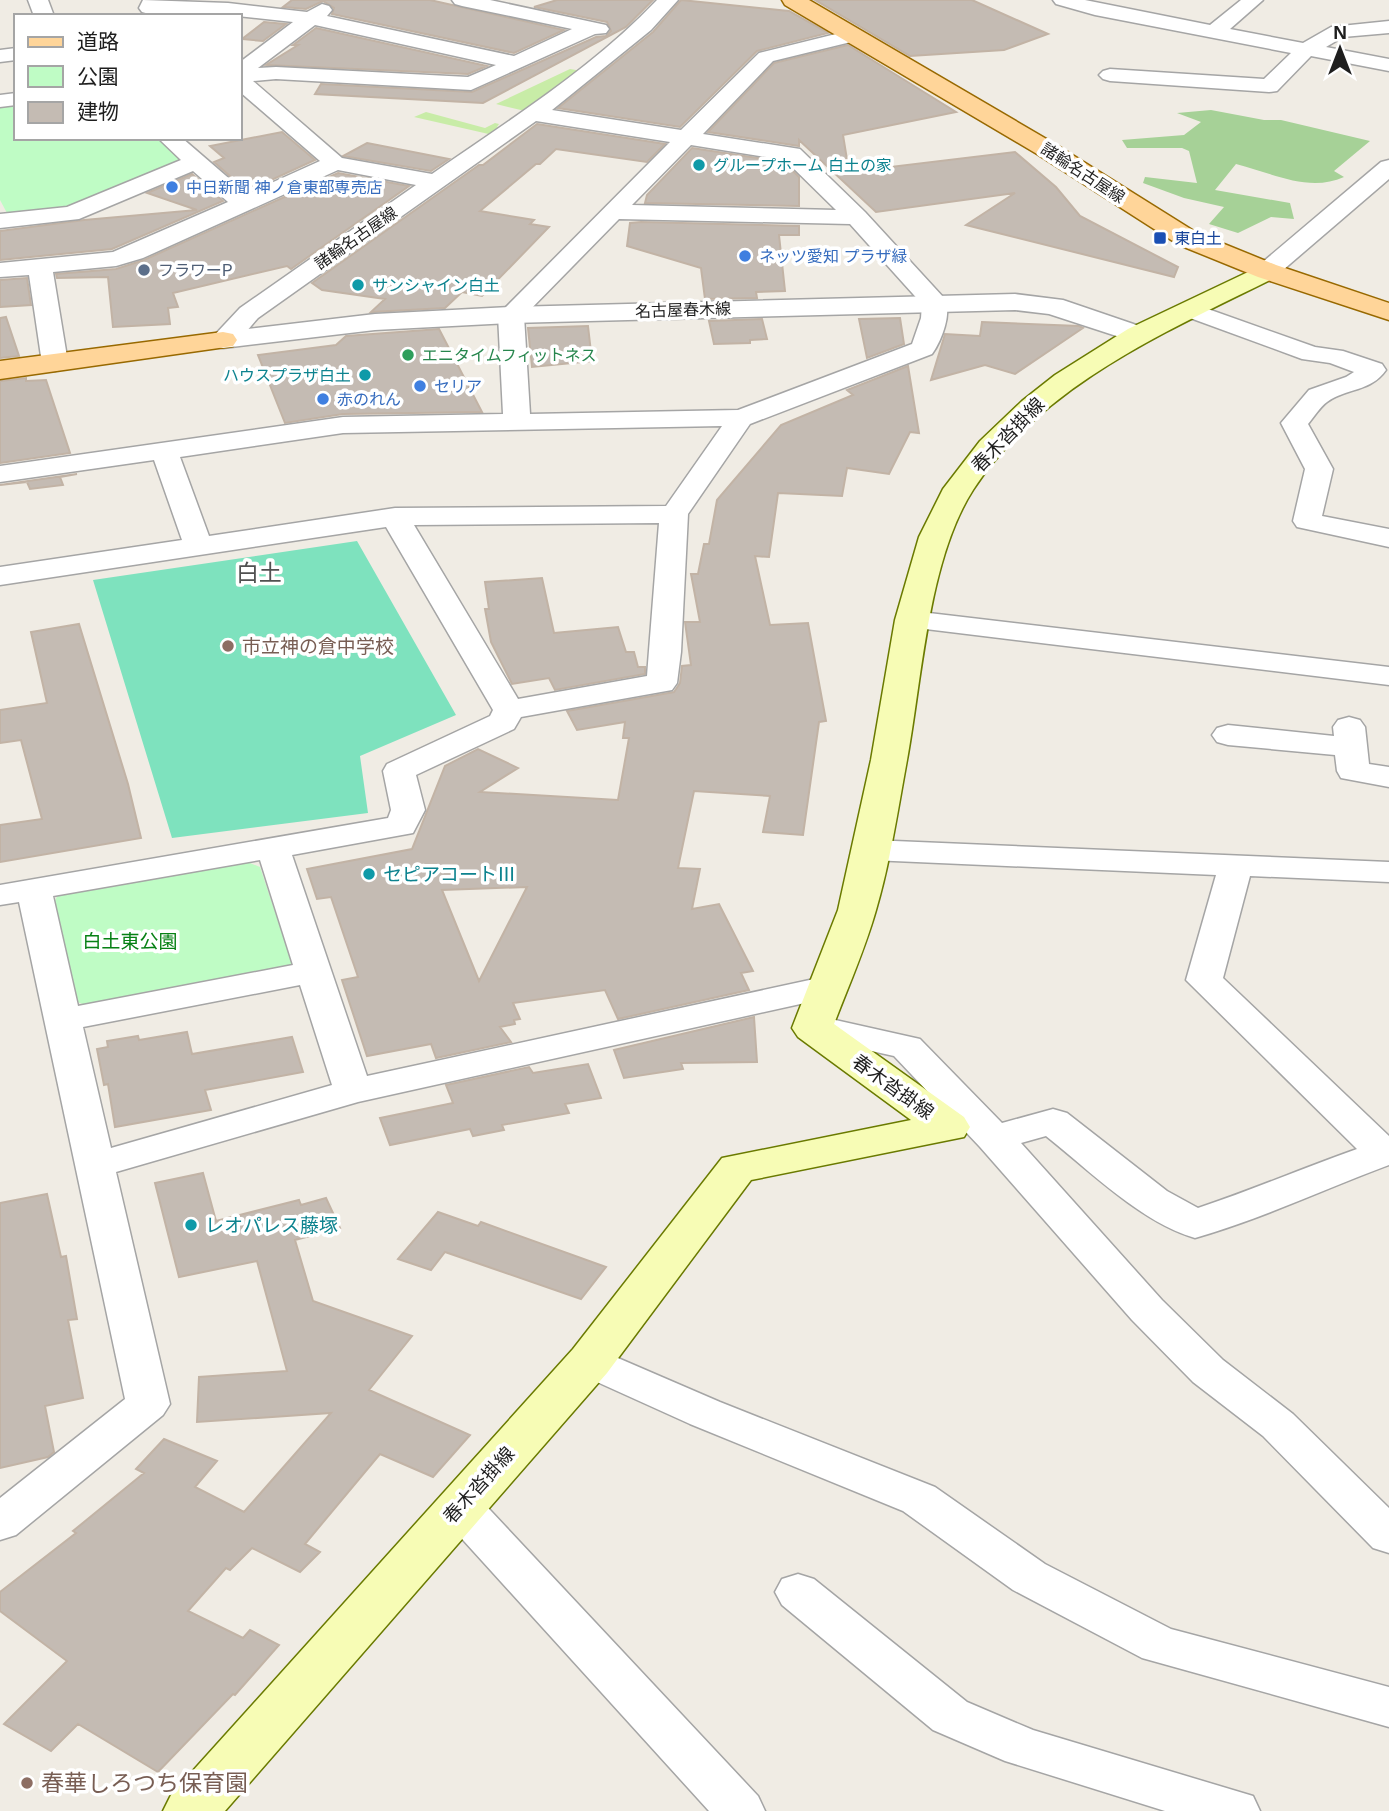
<svg xmlns="http://www.w3.org/2000/svg" width="1389" height="1811" font-family="Helvetica,'Noto Sans JP',sans-serif">
<rect width="100%" height="100%" fill="#f0ece4"/>
<path fill="#c8eca7" d="M570,69L582,71L525,111L496,104Z
M426,112L485,128L495,123L499,124L497,127L502,128L493,135L414,117Z"/>
<path fill="#a6d197" d="M1211,110L1264,120H1281L1370,141L1334,171L1344,177C1309,193 1272,173 1236,164L1215,190L1290,203L1294,219L1271,217L1238,233L1209,224L1224,207L1184,198L1143,183L1145,177L1197,183L1189,151L1182,148H1127L1122,140L1184,135L1201,122L1177,113Z"/>
<path fill="#bffcc5" d="M16,102V138H157L181,159L178,163L66,211L7,213L0,200V104Z
M245,861L260,867L292,963L282,972L93,1008L77,1002L55,901L58,894Z"/>
<path fill="#7ee2be" d="M357,541L456,715L360,756L368,813L172,838L93,580Z"/>
<path fill="#c4bbb3" stroke="#c2b3a5" stroke-width="2" fill-rule="evenodd" d="M292,0H430L564,30L514,53L332,14L334,8L323,1L306,9L283,7Z
M557,0H653L626,27L483,103L315,94L321,84L472,92L596,37L606,36L611,31L607,22L534,7Z
M681,0L789,11L828,33L757,51L680,127L558,108L653,32Z
M815,0H972L1048,34L1004,50L910,56Z
M264,22L286,24L263,41L242,39Z
M316,28L487,66L468,74L266,65L298,45H293Z
M848,45L956,112L843,135L849,172L1015,152L1056,187L1080,216L1178,267L1174,277L966,225L1015,193L876,212L799,140V146L708,132L774,63Z
M537,124L665,144L647,162L556,149L540,164H536L480,211L534,220L530,224L549,227L482,296L462,292L445,308L371,312L385,299L322,290L312,283L479,165H483Z
M282,132L315,160L247,191L214,162L224,158L210,146Z
M367,143L449,159L431,171L343,156Z
M692,148L784,162L799,177V206L645,203L647,195Z
M338,173L409,186L291,269L287,266L173,293L178,307L168,308L170,324L113,327L108,277L57,278L56,274L116,269L144,260Z
M192,174L223,201L112,249L0,260V231L84,220L197,210L147,193Z
M641,222L799,226V235H779L785,291L756,292L757,298L705,299L701,268L627,246L630,223Z
M27,278L31,305L0,307V280Z
M6,317L19,356L0,358V318Z
M900,318L904,344L867,358L859,319Z
M762,319L767,339L750,340V343L714,344L709,321Z
M982,322L1079,326L1083,328L1015,374L985,365L931,380L945,334L980,336Z
M588,326L592,361L532,367L528,328Z
M439,329L482,412L343,414L285,423L258,355L336,345L346,336Z
M908,366L919,433L910,432L889,474L847,468L842,496L778,493L769,557L755,556L770,625L808,623L826,721L819,722L803,835L763,832L770,796L694,791L678,868L700,869L692,909L719,904L753,971L741,973L749,990L618,1019L605,990L513,1003L520,1019L514,1020L515,1024L500,1027L511,1042L436,1058L431,1044L367,1056L342,980L358,977L331,897L317,899L307,869L412,849L445,766L478,749L518,768L480,792L618,800L629,738H623L625,722L577,730L567,711L674,692L680,683L682,666L691,665L685,622H700L691,574H698L704,544H709L717,500L781,425L853,395L847,390ZM527,887L479,981L442,890Z
M26,378V381L46,380L70,453L0,463V381Z
M77,474L60,477L63,485L30,489L27,482L0,485Z
M542,578L554,633L618,627L626,652H634L638,667H645V674L555,690L549,678L512,684L491,642L485,609H489L485,582Z
M79,624L128,784L141,838L0,862V825L42,819L21,740L0,743V710L47,703L31,632Z
M754,1017L757,1062L681,1063L683,1069L624,1078L614,1050Z
M187,1032L192,1054L292,1037L303,1072L205,1090L211,1110L115,1127L108,1084L104,1085L97,1049L108,1047L107,1041L138,1036L139,1040Z
M588,1064L601,1098L565,1104L569,1113L502,1125L504,1130L473,1136L470,1129L390,1145L380,1118L453,1103L446,1085L529,1067L533,1073Z
M203,1173L216,1221L299,1200L301,1205L326,1198L340,1228L295,1240L313,1301L412,1336L369,1390L470,1435L433,1477L380,1454L305,1544L320,1552L300,1572L252,1548L230,1570L226,1568L188,1611L243,1638L250,1630L279,1645L235,1695L233,1694L158,1772L78,1724L51,1751L4,1724L67,1661L0,1611V1592L76,1533L73,1531L144,1473L136,1469L164,1439L217,1461L195,1487L244,1512L331,1413L197,1422L199,1377L287,1371L257,1261L179,1277L155,1183Z
M47,1194L61,1257L66,1256L77,1319L68,1320L83,1398L45,1406L54,1452L48,1457L0,1468V1203Z
M438,1212L478,1226L481,1222L606,1267L581,1299L445,1252L431,1270L398,1259Z"/>
<g fill="none" stroke-linecap="round" stroke-linejoin="round">
<defs>
<path id="minor" d="M28,0H48L54,16H34Z
M143,0L228,3L307,12L322,4L329,6L332,10L327,16L514,56L572,29L462,6L455,4L452,0H490L606,25L609,29L606,33L595,34L471,90L276,79L253,81L342,158L432,174C509,120 592,69 657,0H678L651,30L552,110L681,130L759,53L852,30L859,32L862,36L859,40L773,61L703,134L800,149L865,212L944,298C953,312 941,342 932,354L750,424L688,514L681,652L677,683L672,690L521,717L514,729L416,775L425,810L413,833L292,855L367,1076L828,976L841,979L846,987L841,995L358,1102L116,1172L170,1404L163,1415L16,1535L0,1540V1498L125,1399L19,902L0,905V885L388,818L391,810L383,771L387,764L490,716L493,710L386,527L0,585V567L182,540L154,460L0,482V466L343,417L503,414L498,315L670,142L536,121L258,318C245,332 235,351 214,345L210,340L240,308L416,185L338,170L143,258L116,266L53,272L68,363L64,368L55,371L46,368L42,363L29,275L0,277V263L113,252L228,202L193,171L79,219L0,228V214L67,207L181,160L158,138H182L247,194L320,161L240,92V62L293,22L228,15L149,14L142,12L139,8ZM315,25L496,65L468,77L276,67L258,68ZM691,145L785,160L836,210L632,205ZM619,219L850,224L922,304L921,318L912,344L738,410L530,414L524,316ZM722,426L666,506L395,508L209,536L180,457L343,433ZM659,523L647,676L518,699L414,525ZM260,860L293,965L78,1006L53,896ZM300,985L332,1085L111,1148L83,1027Z
M1053,0H1085L1210,25L1241,0H1263L1230,29L1303,43L1331,27L1389,21V33L1343,37L1326,47L1389,59V71L1311,56L1277,91L1269,92L1110,81L1103,79L1099,75L1103,71L1110,69L1264,79L1291,53L1095,15L1056,4Z
M16,48V60L0,62V50Z
M16,93V105L0,107V95Z
M1389,160V179L1276,276L1267,278L1258,276L1255,271L1258,266L1381,162Z
M1191,303L1315,347L1343,351L1382,364L1386,370C1371,392 1346,388 1327,402C1320,407 1314,417 1308,424L1333,469L1322,516L1389,529V547L1297,527L1293,521L1305,469L1281,423L1309,390L1346,377L1354,372L1330,363L1302,359L1182,315L1179,310L1182,305Z
M912,611L1389,667V685L901,626L897,620L901,614Z
M1349,717L1360,720L1365,727L1369,764L1389,767V787L1341,778L1337,771L1335,755L1228,745L1217,742L1212,735L1217,728L1228,725L1334,736L1333,727L1338,720Z
M871,840L1389,862V882L1250,876L1223,978L1389,1136V1165C1324,1189 1262,1219 1195,1238C1142,1223 1090,1171 1046,1136L1021,1143L1162,1300L1223,1360L1293,1414L1389,1508V1553L1373,1548L1263,1436L1193,1382L1132,1320L980,1147L894,1056L800,1035L794,1027L800,1019L813,1015L920,1039L1002,1123L1053,1109L1067,1113L1167,1191L1198,1208C1252,1190 1303,1168 1357,1149L1186,980L1216,875L871,860L859,857L854,850L859,843Z
M590,1346L720,1402L935,1487L1045,1564L1171,1629L1389,1687V1727L1142,1658L1013,1590L903,1511L690,1424L575,1372L569,1361L575,1350Z
M460,1490L476,1495L758,1796L765,1811H709L444,1519L437,1507L444,1495Z
M798,1574L814,1579L967,1702L1033,1730L1253,1796L1260,1811H1165L1005,1761L933,1730L782,1605L775,1592L782,1579Z"/>
<path id="tertiary" d="M1015,294L1063,300L1148,329L1152,335L1148,341L1138,343L1049,314L1015,310L511,323L375,330L223,348L213,346L209,340L213,334L223,332L375,314L511,307Z"/>
<path id="secondary" d="M1267,263L1276,265L1280,271L1276,277C1168,331 1042,384 973,490C928,560 922,679 907,760C898,809 890,863 876,910C865,949 848,987 834,1024L964,1117L970,1127L964,1137L751,1180L607,1373L225,1811H163L171,1795L573,1349L722,1158L911,1120L798,1037L792,1028L838,910L871,760L895,620L919,537L943,489L980,441L1022,401L1055,375L1128,329Z"/>
<path id="primary" d="M782,0H809L1055,144L1197,233L1276,265L1389,303V320L1258,277L1179,245L1037,154L785,5Z
M223,332L233,334L237,340L233,346L0,379V361Z"/>
</defs>
<use href="#minor" stroke="#a5a5a5" stroke-width="3"/>
<use href="#tertiary" stroke="#a5a5a5" stroke-width="3"/>
<use href="#secondary" stroke="#6a7a00" stroke-width="3"/>
<use href="#primary" stroke="#986900" stroke-width="3"/>
<use href="#minor" fill="#fff" fill-rule="evenodd"/>
<use href="#tertiary" fill="#fff" fill-rule="evenodd"/>
<use href="#secondary" fill="#f7fcb5" fill-rule="evenodd"/>
<use href="#primary" fill="#ffd599" fill-rule="evenodd"/>
</g>
<g fill="#0f9aa8" stroke="#fff" stroke-width="2.5">
<circle cx="699" cy="165" r="7"/>
<circle cx="358" cy="285" r="7"/>
<circle cx="365" cy="375" r="7"/>
<circle cx="369" cy="874" r="7"/>
<circle cx="191" cy="1225" r="7"/>
</g>
<g fill="#3f7fe0" stroke="#fff" stroke-width="2.5">
<circle cx="172" cy="187" r="7"/>
<circle cx="745" cy="256" r="7"/>
<circle cx="420" cy="386" r="7"/>
<circle cx="323" cy="399" r="7"/>
</g>
<rect fill="#1a4fb4" stroke="#fff" stroke-width="2.5" x="1153" y="231" width="14" height="14" rx="3.5"/>
<circle fill="#5c6f8a" stroke="#fff" stroke-width="2.5" cx="144" cy="270" r="7"/>
<circle fill="#2e9e5b" stroke="#fff" stroke-width="2.5" cx="408" cy="355" r="7"/>
<g fill="#8d6e63" stroke="#fff" stroke-width="2.5">
<circle cx="228" cy="646" r="7"/>
<circle cx="27" cy="1783" r="7"/>
</g>
<g text-anchor="middle" dominant-baseline="central" stroke-width="7" stroke-linejoin="round" paint-order="stroke">
<g font-size="16" fill="#0d838f" stroke="#fff" text-anchor="start">
<text x="713" y="165">グループホーム 白土の家</text>
<text x="372" y="285">サンシャイン白土</text>
<text x="351" y="375" text-anchor="end">ハウスプラザ白土</text>
</g>
<g font-size="16" fill="#1e1e1e" stroke="#fff">
<text transform="translate(1083 173) rotate(33)">諸輪名古屋線</text>
<text transform="translate(356 238) rotate(-35)">諸輪名古屋線</text>
<text transform="translate(683 310) rotate(-2)">名古屋春木線</text>
</g>
<g font-size="16" fill="#366cbe" stroke="#fff" text-anchor="start">
<text x="186" y="187">中日新聞 神ノ倉東部専売店</text>
<text x="759" y="256">ネッツ愛知 プラザ緑</text>
<text x="434" y="386">セリア</text>
<text x="337" y="399">赤のれん</text>
</g>
<g font-size="16" fill="#164399" stroke="#fff" text-anchor="start">
<text x="1174" y="238">東白土</text>
</g>
<g font-size="16" fill="#4e5e75" stroke="#fff" text-anchor="start">
<text x="158" y="270">フラワーP</text>
</g>
<g font-size="16" fill="#27864d" stroke="#fff" text-anchor="start">
<text x="422" y="355">エニタイムフィットネス</text>
</g>
<g font-size="19" fill="#1e1e1e" stroke="#fff">
<text transform="translate(1008 435) rotate(-46)">春木沓掛線</text>
<text transform="translate(893 1087) rotate(36)">春木沓掛線</text>
<text transform="translate(479 1485) rotate(-48)">春木沓掛線</text>
</g>
<g font-size="19" fill="#785e54" stroke="#fff" text-anchor="start">
<text x="242" y="646">市立神の倉中学校</text>
</g>
<g font-size="19" fill="#0d838f" stroke="#fff" text-anchor="start">
<text x="383" y="874">セピアコートⅢ</text>
<text x="205" y="1225">レオパレス藤塚</text>
</g>
<g font-size="19" fill="#078114" stroke="#fff">
<text x="130" y="941">白土東公園</text>
</g>
<g font-size="23" fill="#515151" stroke="#fff">
<text x="259" y="573">白土</text>
</g>
<g font-size="23" fill="#785e54" stroke="#fff" text-anchor="start">
<text x="41" y="1783">春華しろつち保育園</text>
</g>
</g>
<rect x="14" y="14" width="228" height="126" fill="#ffffff" stroke="#a5a5a5" stroke-width="2"/>
<rect x="28" y="37" width="35" height="10" fill="#ffd599" stroke="#a5a5a5" stroke-width="2"/>
<text x="77" y="49" font-size="21" fill="#1e1e1e">道路</text>
<rect x="28" y="66" width="35" height="21" fill="#bffcc5" stroke="#a5a5a5" stroke-width="2"/>
<text x="77" y="84" font-size="21" fill="#1e1e1e">公園</text>
<rect x="28" y="102" width="35" height="21" fill="#c4bbb3" stroke="#a5a5a5" stroke-width="2"/>
<text x="77" y="119" font-size="21" fill="#1e1e1e">建物</text>
<g transform="translate(1340 49)" stroke="#ffffff" stroke-width="5" paint-order="stroke">
<path d="M0-5L12 26L0 18L-12 26Z" fill="#1e1e1e"/>
<text y="-10" font-size="19" font-weight="bold" text-anchor="middle" fill="#1e1e1e">N</text>
</g>
</svg>
